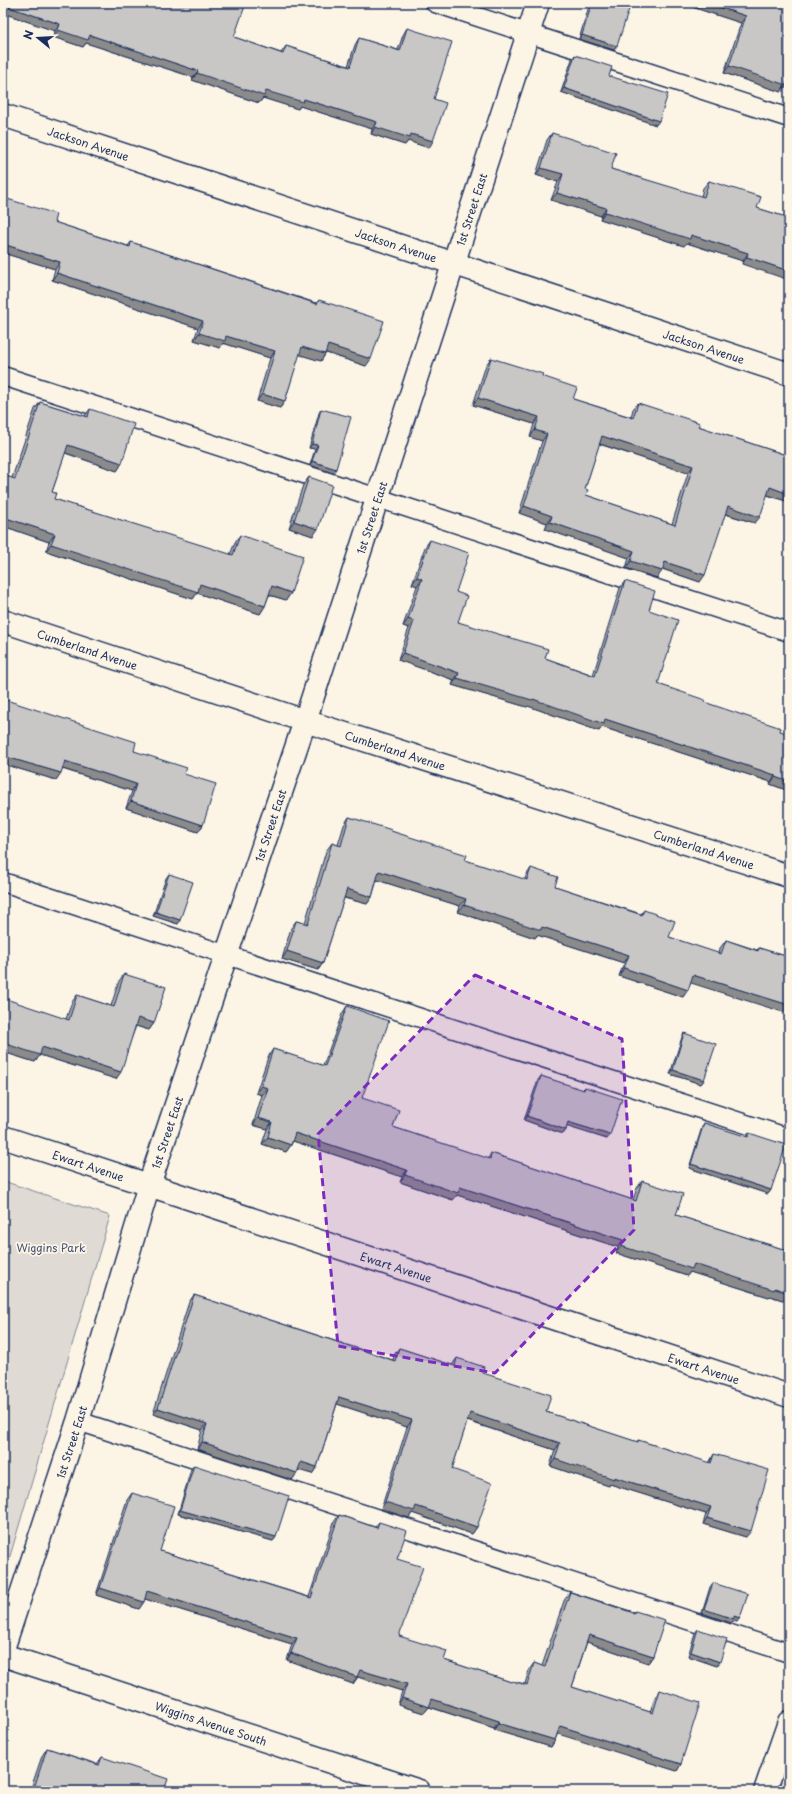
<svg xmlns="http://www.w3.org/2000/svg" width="792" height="1794" font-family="'Playpen Sans',sans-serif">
<rect width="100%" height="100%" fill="#fcf5e5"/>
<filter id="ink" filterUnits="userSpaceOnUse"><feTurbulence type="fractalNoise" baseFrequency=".025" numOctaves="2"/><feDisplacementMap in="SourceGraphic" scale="8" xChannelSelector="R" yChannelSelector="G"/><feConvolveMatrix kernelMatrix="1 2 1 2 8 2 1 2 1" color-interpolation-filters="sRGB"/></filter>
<g filter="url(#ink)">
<path fill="#dfdbd4" stroke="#7d8599" d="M3,1181L110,1216L3,1580Z"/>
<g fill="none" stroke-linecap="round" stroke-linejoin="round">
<defs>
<path id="lane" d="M435,3L789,118
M3,376L789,632
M3,882L789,1138
M78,1421L789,1653"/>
<g id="street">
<path id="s1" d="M3,115L789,374"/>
<path id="s2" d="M3,1137L789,1396"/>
<path id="s3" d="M3,1649L78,1421L149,1185L305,721L538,3"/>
</g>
<g id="secondary">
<path id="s4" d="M3,621L305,721L789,876"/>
<path id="s5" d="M3,1655L419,1791"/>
<path d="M765,1791L789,1722"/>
</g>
</defs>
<use href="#lane" stroke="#1b2f5e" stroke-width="21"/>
<use href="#street" stroke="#1b2f5e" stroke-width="25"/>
<use href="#secondary" stroke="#1b2f5e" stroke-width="25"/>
<use href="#lane" stroke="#fcf5e5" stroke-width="18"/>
<use href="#street" stroke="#fcf5e5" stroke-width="22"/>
<use href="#secondary" stroke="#fcf5e5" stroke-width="22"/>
</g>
<path fill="#acabaa" stroke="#1b2f5e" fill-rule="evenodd" d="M3,3L234,37L281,53L286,46L348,66L355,45L359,38L398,50L403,35L407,28L434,99L429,148L408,141L405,145L371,134L372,129L300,106L298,109L263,98L259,103L192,80L193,77L86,43L83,47L53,37L55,31L3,13Z
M590,3H620L614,50L579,39Z
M680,3H789V83L786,87H784L781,92L724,73L741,23Z
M575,55L609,76L656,125L561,92L572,59Z
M552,133L611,169L701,197L703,188L709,181L757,208L789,218L742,264L743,261L687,243L684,246L600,219L601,216L551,200L558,182L536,175L547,140Z
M4,198L54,222L128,246L131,242L316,303L319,300L366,366L326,353L321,361L299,354L285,401L280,408L257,401L270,358L223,343L220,348L194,340L198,328L52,280L55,269L3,253V199Z
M491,358L542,376L573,399L631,417L633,409L638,403L698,426L789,456V502L767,495L755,523L725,514L700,582L662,569L657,578L626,568L629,558L545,529L547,523L519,513L542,441L530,437L534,424L473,405L486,365ZM599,444L688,473L672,524L586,495L585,489Z
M40,402L85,416L90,409L122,463L117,471L65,453L52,492L54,499L230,555L235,542L240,535L291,593L286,600L269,595L265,606L260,614L197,593L193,599L46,551L49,542L3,526V475L12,478L35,409Z
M321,409L333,473L310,465L315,449L309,448L319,413Z
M309,477L313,536L289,528L303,485Z
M430,540L456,592L458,622L545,658L593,675L620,588L625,581L649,610L658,684L704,702L780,731L789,791L770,784L771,782L602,727L599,731L528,706L527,707L452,685L454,680L398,660L409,628L403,626L417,586L412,584L425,547Z
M3,699L134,751L184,774L203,825L198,832L126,808L132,791L62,769L56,780L3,764Z
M349,817L391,831L465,860L525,880L526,876L531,868L555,886L641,914L644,910L669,937L719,954L720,948L726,940L757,950L759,948L789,957L690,983L683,997L619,976L624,963L537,935L535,938L458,912L460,906L377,880L372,897L367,904L344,898L323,963L318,970L282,959L291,928L296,921L305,923L326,851L332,843L338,845L344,825Z
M169,874L180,920L178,924L153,916L166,878Z
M124,974L154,1023L149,1030L136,1026L116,1079L40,1055L35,1062L3,1052L66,1019L72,1002L77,995L111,1006L119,981Z
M347,1006L362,1098L393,1127L488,1159L491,1153L633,1200L637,1188L642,1181L676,1215L789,1251V1302L770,1296L769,1297L690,1272L687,1276L616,1253L618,1247L457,1195L453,1200L400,1182L402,1177L293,1141L291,1145L286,1152L262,1144L267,1129L253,1125L262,1095L256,1093L268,1057L273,1049L323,1066L342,1014Z
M684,1033L704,1080L701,1084L670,1074L682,1037Z
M541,1076L582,1090L585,1087L607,1139L567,1126L566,1130L563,1134L524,1120L538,1080Z
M704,1123L746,1137L749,1133L771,1190L768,1194L689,1168L702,1127Z
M194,1295L393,1360L394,1355L399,1348L452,1365L457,1358L546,1412L637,1442L638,1440L709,1463L714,1454L746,1537L703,1524L706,1514L610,1484L609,1486L550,1466L555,1450L467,1421L452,1469L477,1527L472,1534L412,1513L409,1518L381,1509L407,1427L337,1404L317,1467L312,1474L298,1470L297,1473L292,1480L197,1449L202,1430L153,1414L189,1302Z
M194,1465L276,1537L273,1541L178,1514L191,1469Z
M132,1493L160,1551L309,1597L334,1522L339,1515L375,1527L379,1522L397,1559L399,1636L444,1660L511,1682L512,1681L525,1684L529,1670L534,1663L542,1666L565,1598L570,1592L634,1612L635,1611L653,1656L648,1663L587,1642L572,1687L650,1712L655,1697L660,1690L681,1764L677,1771L558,1733L555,1740L551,1747L494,1730V1728L429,1707L424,1713L398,1705L402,1691L358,1677L353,1684L287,1660L292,1644L145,1599L139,1609L96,1595L127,1500Z
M713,1583L737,1622L733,1621L731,1623L702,1613L710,1587Z
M698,1629L717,1666L688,1656L695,1633Z
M47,1748L97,1764L102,1757L164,1791H30L42,1756Z"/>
<path fill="#8c8b8b" stroke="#1b2f5e" d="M680,3H707L746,16L741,23Z
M3,5L60,24L55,31L3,13Z
M58,30L90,35L198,71L193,77L86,43L83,47L53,37Z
M582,35L617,46L614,50L579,39Z
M729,66L788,79L789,80V83L786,87H784L781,92L724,73Z
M197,73L266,91L304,99L377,122L372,129L300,106L298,109L263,98L259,103L192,80Z
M564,88L659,121L656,125L561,92Z
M375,127L411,134L433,141L429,148L408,141L405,145L371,134Z
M541,168L563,174L558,182L536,175Z
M557,193L606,208L601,216L551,200Z
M605,212L691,235L748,253L743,261L687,243L684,246L600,219Z
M3,244L60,262L55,269L3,253Z
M747,257L789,271V280L742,264Z
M57,273L203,321L198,328L52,280Z
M199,333L226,336L275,351L270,358L223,343L220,348L194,340Z
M328,345L371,359L366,366L324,352Z
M302,347L325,354L321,361L297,354Z
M262,394L285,401L280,408L257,401Z
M478,398L539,417L534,424L473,405Z
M535,430L547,434L542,441L530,437Z
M602,436L693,466L688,473L597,443Z
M312,444L318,445L315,449L309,448Z
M68,445L122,463L117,471L63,452Z
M312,461L336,469L333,473L310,465Z
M770,487L789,494V502L765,494Z
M524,506L552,516L547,523L519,513Z
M728,506L760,517L755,523L723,513Z
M3,517L55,534L49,542L3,526Z
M294,521L318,529L313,536L289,528Z
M550,522L634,551L629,558L545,529Z
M51,544L200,584L265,606L260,614L197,593L193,599L46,551Z
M631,561L662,571L657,578L626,568Z
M665,562L705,575L700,582L660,568Z
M417,577L422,579L417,586L412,584Z
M272,586L291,593L286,600L267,594Z
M408,619L414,621L409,628L403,626Z
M403,653L459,673L454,680L398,660Z
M457,678L605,719L775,775L771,782L602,727L599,731L528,706L527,707L452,685Z
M3,756L61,773L56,780L3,764Z
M65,761L136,784L132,791L60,768Z
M775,777L789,782V791L770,784Z
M131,801L203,825L198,832L126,808Z
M379,871L466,899L460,906L374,879Z
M347,889L372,897L367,904L342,897Z
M464,905L542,927L629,955L624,963L537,935L535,938L458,912Z
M156,912L180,920L178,924L153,916Z
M287,951L323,963L318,970L282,959Z
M624,968L688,990L683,997L619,976Z
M693,975L789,1005V1014L688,982Z
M138,1018L154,1023L149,1030L133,1025Z
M3,1043L42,1047L121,1072L116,1079L40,1055L35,1062L3,1052Z
M673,1070L704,1080L701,1084L670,1074Z
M261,1086L268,1088L262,1095L256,1093Z
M527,1116L566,1130L563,1134L524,1120Z
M258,1118L272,1122L267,1129L253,1125Z
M568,1122L610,1135L607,1139L565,1126Z
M295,1133L407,1170L402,1177L290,1140Z
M268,1137L291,1145L286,1152L262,1144Z
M691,1164L771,1190L768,1194L689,1168Z
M405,1175L460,1187L623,1240L618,1247L457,1195L453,1200L400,1182Z
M621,1246L694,1264L789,1293V1302L770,1296L769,1297L690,1272L687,1276L616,1253Z
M339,1397L412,1420L407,1427L334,1403Z
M158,1408L207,1424L202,1430L153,1414Z
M470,1413L560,1443L555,1450L465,1420Z
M202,1442L297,1473L292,1480L197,1449Z
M555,1459L614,1477L711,1507L706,1514L610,1484L609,1486L550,1466Z
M301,1462L317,1467L312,1474L296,1469Z
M385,1502L416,1506L477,1527L472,1534L412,1513L409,1518L381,1509Z
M180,1510L276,1537L273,1541L178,1514Z
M707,1518L751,1531L746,1537L703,1524Z
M100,1588L144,1602L139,1609L96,1595Z
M147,1591L297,1638L292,1644L142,1598Z
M704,1609L734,1616L740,1618L737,1622L733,1621L731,1623L702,1613Z
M589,1635L653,1656L648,1663L584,1641Z
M691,1652L720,1662L717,1666L688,1656Z
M291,1653L357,1677L353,1684L287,1660Z
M360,1670L407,1684L402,1691L355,1676Z
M402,1698L429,1707L424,1713L398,1705Z
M432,1699L499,1721L494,1728L427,1706Z
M498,1723L555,1740L551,1747L494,1730Z
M560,1726L681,1764L677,1771L555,1733Z"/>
<path fill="#c8c7c6" stroke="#1b2f5e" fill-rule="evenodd" d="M3,3H246L234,37L283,54L286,46L350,67L359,38L400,51L407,28L452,42L434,99L446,103L433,141L411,134L410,138L375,127L377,122L304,99L303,102L266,91L264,96L197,73L198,71L90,35L88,40L58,30L60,24L3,5Z
M592,3H620L630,6L617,46L582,35Z
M707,3H789V80L788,79L786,85L729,66L746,16Z
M575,55L612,67L609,76L668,94L659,121L564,88Z
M552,133L616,153L611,169L704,197L709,181L761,197L757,208L789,218V271L747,257L748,253L691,235L690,239L605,212L606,208L557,193L563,174L541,168Z
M4,198L56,214L54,222L130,247L131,242L317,304L319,300L384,321L371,359L328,345L325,354L302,347L285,401L262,394L275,351L226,336L225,341L199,333L203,321L57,273L60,262L3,244V200Z
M491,358L543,374L542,376L577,388L573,399L633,418L638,403L700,423L698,426L789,456V494L770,487L760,517L728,506L705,575L665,562L662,571L631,561L634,551L550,522L552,516L524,506L547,434L535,430L539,417L478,398ZM602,436L693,466L675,525L586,495L588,490L585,489Z
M40,402L88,417L90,409L134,424L122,463L68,445L52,492L56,493L54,499L233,555L240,535L303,556L291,593L272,586L265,606L200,584L198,592L51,544L55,534L3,517V475L15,479Z
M321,409L351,417L336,469L312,461L318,445L312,444Z
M309,477L332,485L318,529L294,521Z
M430,540L469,553L456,592L467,596L458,622L548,649L545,658L595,676L625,581L655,591L649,610L678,620L658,684L705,700L704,702L781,728L780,731L789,734V782L775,777V775L605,719L604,724L533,699L532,700L457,678L459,673L403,653L414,621L408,619L422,579L417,577Z
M3,699L136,742L134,751L187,768L184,774L216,784L203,825L131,801L136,784L65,761L61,773L3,756Z
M349,817L392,830L391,831L467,855L465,860L527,880L531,868L558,877L555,886L642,915L644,910L675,921L669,937L721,954L726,940L758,951L759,948L789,957V1005L693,975L688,990L624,968L629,955L542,927L541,930L464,905L466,899L379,871L372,897L347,889L323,963L287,951L296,921L308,924L332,843L341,846Z
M169,874L193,882L180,920L156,912Z
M124,974L166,987L154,1023L138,1018L121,1072L42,1047L40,1055L3,1043V998L69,1020L77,995L114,1007Z
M347,1006L389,1021L362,1098L399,1110L393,1127L490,1159L491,1153L636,1201L642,1181L683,1194L676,1215L789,1251V1293L775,1288L774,1290L694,1264L692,1269L621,1246L623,1240L460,1187L458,1193L405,1175L407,1170L295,1133L291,1145L268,1137L272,1122L258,1118L268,1088L261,1086L273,1049L325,1066Z
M684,1033L716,1044L704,1080L673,1070Z
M541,1076L584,1090L585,1087L622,1099L610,1135L568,1122L566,1130L527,1116Z
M704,1123L748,1137L749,1133L786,1145L771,1190L691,1164Z
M194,1295L395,1361L399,1348L455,1366L457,1358L484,1367L483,1373L551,1395L546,1412L638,1442V1440L711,1463L714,1454L769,1470L751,1531L707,1518L711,1507L614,1477V1479L555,1459L560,1443L470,1413L452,1469L492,1483L477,1527L416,1506L414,1511L385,1502L412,1420L339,1397L317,1467L301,1462L297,1473L202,1442L207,1424L158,1408Z
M194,1465L289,1496L276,1537L180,1510Z
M132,1493L174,1506L160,1551L311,1598L339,1515L377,1528L379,1522L407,1531L397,1559L423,1567L399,1636L447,1651L444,1660L511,1682L512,1681L527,1685L534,1663L545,1667L570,1592L634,1613L635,1611L665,1620L653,1656L589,1635L572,1687L653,1713L660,1690L700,1703L681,1764L560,1726L555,1740L498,1723L499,1721L432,1699L429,1707L402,1698L407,1684L360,1670L357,1677L291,1653L297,1638L147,1591L144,1602L100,1588Z
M713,1583L748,1594L740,1618L734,1616V1619L704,1609Z
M698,1629L727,1639L720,1662L691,1652Z
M47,1748L99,1765L102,1757L168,1779L164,1791H33Z"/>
</g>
<path fill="#7b2cbf" fill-opacity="0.2" stroke="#7b2cbf" stroke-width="3" stroke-dasharray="8 5" stroke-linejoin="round" d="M475,975L622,1039L634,1230L495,1373L338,1346L318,1134Z"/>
<g text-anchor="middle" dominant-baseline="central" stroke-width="3.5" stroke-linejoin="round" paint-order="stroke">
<g font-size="11" fill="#1b2f5e" stroke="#fcf5e5">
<text stroke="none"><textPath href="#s1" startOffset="90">Jackson Avenue</textPath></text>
<text stroke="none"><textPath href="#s3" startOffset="1514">1st Street East</textPath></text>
<text stroke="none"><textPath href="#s1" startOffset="414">Jackson Avenue</textPath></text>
<text stroke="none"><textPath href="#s1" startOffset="738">Jackson Avenue</textPath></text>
<text stroke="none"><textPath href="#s3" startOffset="1190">1st Street East</textPath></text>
<text stroke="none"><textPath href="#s4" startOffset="89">Cumberland Avenue</textPath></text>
<text stroke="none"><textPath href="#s4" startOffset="413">Cumberland Avenue</textPath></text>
<text stroke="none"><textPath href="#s3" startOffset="866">1st Street East</textPath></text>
<text stroke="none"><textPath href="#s4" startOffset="737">Cumberland Avenue</textPath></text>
<text stroke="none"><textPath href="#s3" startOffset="542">1st Street East</textPath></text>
<text stroke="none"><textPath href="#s2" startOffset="90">Ewart Avenue</textPath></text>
<text stroke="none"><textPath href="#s2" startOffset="414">Ewart Avenue</textPath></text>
<text stroke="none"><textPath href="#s2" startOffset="738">Ewart Avenue</textPath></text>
<text stroke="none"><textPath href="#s3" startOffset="218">1st Street East</textPath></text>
<text stroke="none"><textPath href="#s5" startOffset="219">Wiggins Avenue South</textPath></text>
</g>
<g font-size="11" fill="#425176" stroke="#fcf5e5">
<text x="51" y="1247">Wiggins Park</text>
</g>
</g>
<rect width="792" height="1794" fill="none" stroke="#fcf5e5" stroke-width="16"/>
<rect x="8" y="8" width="776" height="1778" fill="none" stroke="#1b2f5e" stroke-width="1.5" filter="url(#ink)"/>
<g transform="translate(38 38) rotate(288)" stroke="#fcf5e5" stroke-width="3" paint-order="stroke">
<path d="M0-3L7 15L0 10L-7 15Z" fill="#1b2f5e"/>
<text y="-6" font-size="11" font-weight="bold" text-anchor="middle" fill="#1b2f5e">N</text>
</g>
</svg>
